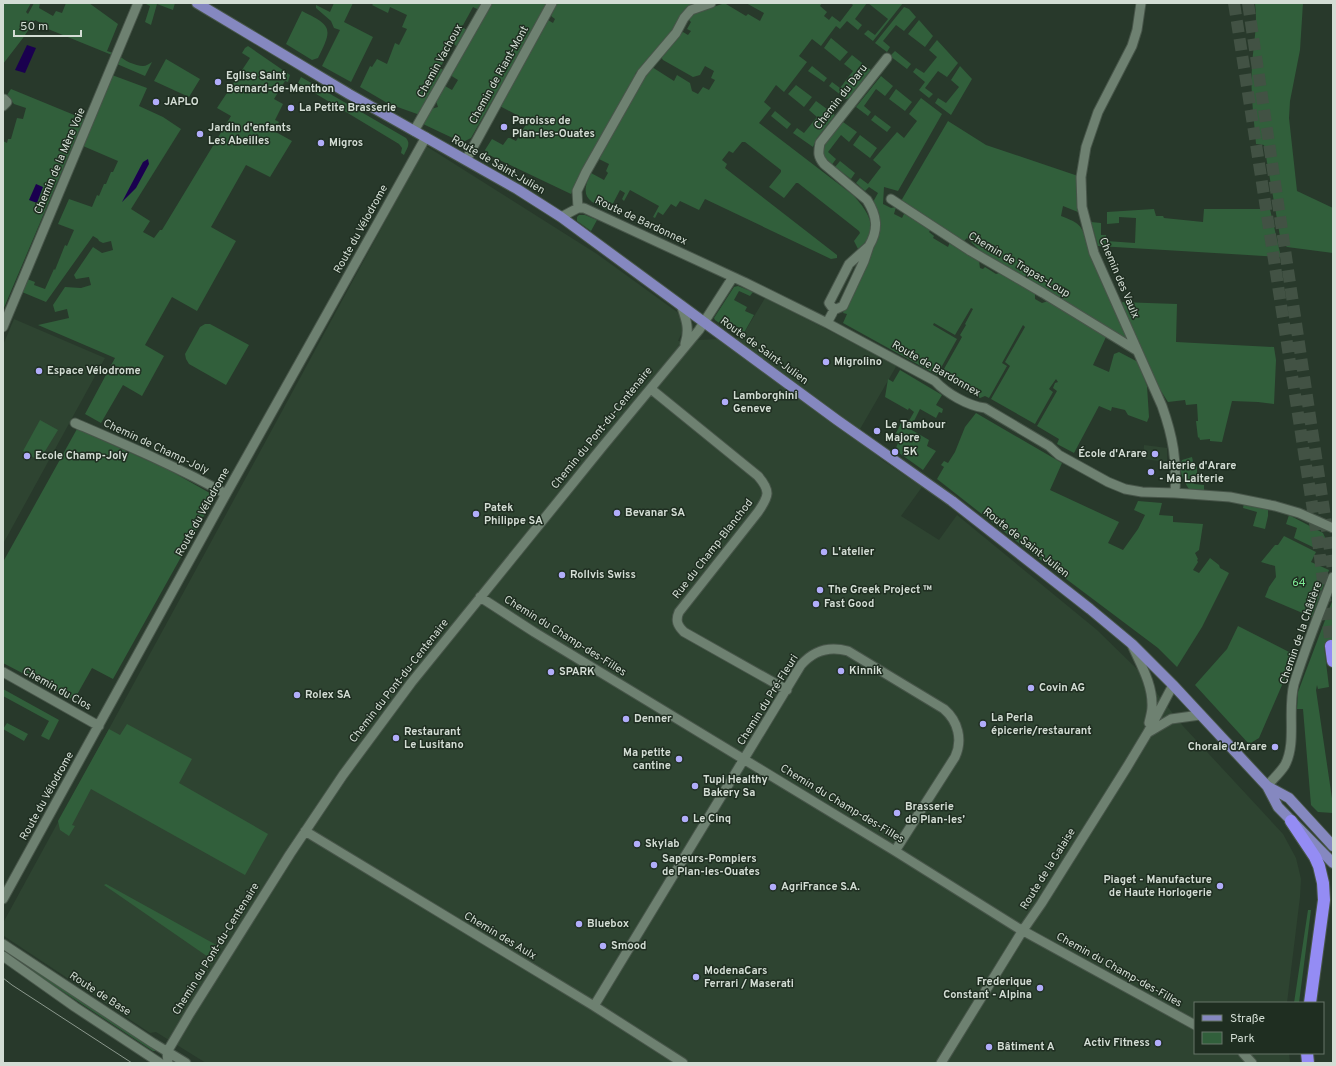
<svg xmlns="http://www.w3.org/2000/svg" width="1336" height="1066" font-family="Overpass,sans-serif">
<rect width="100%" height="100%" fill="#28392b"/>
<path fill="#2e4431" d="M426,146L597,254L677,312L682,320L683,330L678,341L741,338L765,298L897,365L856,436L882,460L922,487L901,516L939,540L957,515L1097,630L1139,671L1183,726L1283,834L1296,858L1301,879L1300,897L1287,1003H1195V1053H1289L1290,1063H206L156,1032L150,1033L4,936L3,923L205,553Z
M14,319L105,358L3,544V345Z
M1144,445L1167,448V462L1143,459Z"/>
<path fill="#315f3b" d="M3,3H31L26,12L28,14L34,3H40L39,8L53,16L56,11L62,13L66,3H89L118,24L107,51L113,53L112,55L48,29V27L35,20L23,38L3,64Z
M144,3H175L173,10L157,4L151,25L145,22L150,6Z
M334,3H353L344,22L373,37L351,82L322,66L340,30L334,28L331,21L316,8V5L330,12Z
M371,3H483L479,10L473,7L462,27L467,30L458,47L453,44L440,68L445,71L420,115L389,104L360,87L370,66L372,67L377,59L387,64L395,43L399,45L407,29L402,27L407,15L390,7L388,13L372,5L373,4Z
M491,3H548L471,138L465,141H459L423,124L431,109L438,107L436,101L445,86L452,90L458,80L450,75Z
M557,3H699C678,8 681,26 667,37L640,70H638L635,74L636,76L571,194L487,154L485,150L492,139L503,145L508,138H510L516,141L528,121L498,105L548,20L553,23L555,19L551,16Z
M746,3H822L820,6L827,12L824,16L829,20L832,16L840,22L853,5L850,3H867L855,19L862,25L858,30L847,21L840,29L836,26L821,46L812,39L799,56L807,62L784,92L776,85L764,102L771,108L759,123L853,195C864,207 878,224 867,240C865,243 861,246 858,249L854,241L860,233L859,231L798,183H796L784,198L769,187L781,172V170L745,142H742L733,153L729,151L722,160L727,164L725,168L837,255V258L831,259L705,199L699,210L680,201L676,207L671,204L663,215L658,212L655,218L653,217L659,206L630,190L624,201L622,199L625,193L620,190L609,211C588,201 579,197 591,173L604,180L608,173L606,171L609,164L599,159L644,77L652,67L674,81L677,75L690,83L692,91L698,94L703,87L709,90L715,80L711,78L714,71L705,66L700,75L693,77L663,60L661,57L681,33L683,32L688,35L691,31L687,29L691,22L688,19L695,13L722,4H726L746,16L748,14L760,21L764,13Z
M868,3H903L873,41L864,34L868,30L875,35L888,19Z
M1255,3H1303L1300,50L1290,101L1289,118L1297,191L1333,208V253L1287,247L1281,242L1264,145L1256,144C1254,118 1250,93 1252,67C1253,45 1258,26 1255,3Z
M904,7L909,9L916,17L904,31L896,25L883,41L890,47L887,52L875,43Z
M302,11C332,26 333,28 318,58L312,60L286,44Z
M919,20L933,36L925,47L908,34Z
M831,38L848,52L840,61L824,48Z
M937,40L958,63L947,77L938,71L925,88L933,94L929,98L919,90L925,82L913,72L916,68L924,73L937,57L929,50Z
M248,46L290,75L288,82L285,81L274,99L283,104L275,120L279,122L274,131L292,141L270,177L246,165L211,227L236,241L197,311L172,297L145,345L164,356L142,396L123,385L101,423L85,414L115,358L38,325L69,318L67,309L55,312L53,305L65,287L81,288L91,285L89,277L76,279L74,275L93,247L102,253L113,250L111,241L103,243L99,241L98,239L93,236L46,302L22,292L27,279L35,282L34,285L45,289L54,269L55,270L65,245L67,246L74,230L58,224L69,199L92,207L97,195L99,196L104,184H106L111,172H113L118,161L83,146L112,75L147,88L139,106L163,117L181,129L131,209L150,221L143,232L154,238L160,230H162L231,116L217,108L250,58L242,53L245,48Z
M895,51L911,64L907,69L890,56Z
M119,55C122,60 136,66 143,66C146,66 149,64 152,62L145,76L117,64Z
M852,55L871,70L849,98L846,99L829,86L832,82L840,88L853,71L844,64Z
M166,59L200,79L189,97L154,81Z
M812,66L827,78L824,82L808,71Z
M960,66L972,79L951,115L935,103L938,98L946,103L959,87L951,80Z
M881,76L893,86L885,96L876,89L864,106L871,112L868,116L856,107Z
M301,77L406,138C411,144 407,148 404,155L401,153L402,148L399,144L298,83Z
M796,85L812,97L804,107L788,94Z
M11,89L84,119L3,310V141L7,143L8,139H11L17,118L23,119L26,108L14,104L7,95Z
M896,89L912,102L905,111L889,99Z
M921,98L942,114L898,191L884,187L883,204L891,208L896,207L894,214L902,218L905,212L931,229L929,232L934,236L933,238L948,247L950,242L979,261L980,268L983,269L985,267L996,274L999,273L1035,293V299L1042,303L1048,301L1106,337L1093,365L1109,372L1114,354L1119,352L1138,362L1147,386L1149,417L1147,422L1128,415L1125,410L1112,407L1111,411L1099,406L1074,453L1057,444L1059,439L1037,426L1057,391L1053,388L1055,383L1058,382L1056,379L1049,389L1053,392L1035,424L991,399L1010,366L1005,362L1025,327L1023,325L1002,363L1007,366L989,398L985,396L980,398L940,376L962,337L960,335L966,325L965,324L973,309L971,308L955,335L934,323L933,325L957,339L937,375L843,323L847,314L843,313L877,240L879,234L873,202L878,193L869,187L865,191L856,183L860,178L868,184L881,167L873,160L897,132L904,138L917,121L909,114Z
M816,101L835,115L817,138L813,147L793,133L797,128L804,133L817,117L809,110Z
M775,111L791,124L787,129L771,116Z
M875,115L891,127L887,132L871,120Z
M948,121L986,145L1078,176V212L1063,206L1061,216C1076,222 1081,223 1086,239L1129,340L1126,341L984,255L967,238L962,243L901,201Z
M843,122L857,132L849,142L841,135L828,152L836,159L831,166C813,150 832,135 843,122Z
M860,135L877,148L870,158L853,145Z
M840,161L855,173L851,179L835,167Z
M1154,209L1156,216H1163L1164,218L1203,222L1204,209H1270L1281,257L1098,246L1091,222L1101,223V235H1106V241L1135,243L1136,218L1119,217V223L1107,224V212Z
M579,215H585L597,220L591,231L577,221V217Z
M738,286L753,292L750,296L739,291L734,300L747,307L745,311L754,315L741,338L715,320L714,318L734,287Z
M1119,302L1177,304L1176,342L1274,347L1276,360L1274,404L1258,402L1232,401L1222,442L1210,441V439L1200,440L1199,437L1198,438L1196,421H1198L1197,404L1186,405L1185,400L1168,402L1154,380Z
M205,324H210L249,345L226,385L189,364L186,359L185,354L200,327Z
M900,370L942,395L936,405L943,409L942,413L939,412L936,418L920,409L910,429L929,440L927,446L936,451L923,470L895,450L898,443L892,441L901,423L906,426L914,412L909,408L908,410L885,397L888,379L893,382Z
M976,413L1062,463L1050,490L1119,522L1108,543L1123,550L1138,529L1145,515L1134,510L1138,501L1162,503L1159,515L1173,516V522L1203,524L1199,550L1195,553L1198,559L1197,560L1198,562L1193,570L1199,573L1210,558L1219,565L1220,568L1229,573L1202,627L1177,667L1158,648L1029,551L937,479L944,467L941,465L944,461L948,463L955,452L965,427Z
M40,420L58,430L39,461L23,451Z
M77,429L169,470L215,496L113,679L92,668L74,700L3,663V562Z
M1192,457L1194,466H1197V476L1194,477V484L1204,485V490L1189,489C1183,480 1178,470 1182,460Z
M1244,503L1268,509V516L1265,529L1253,526L1257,512L1243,508Z
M1289,515L1323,533L1328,544L1320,541L1317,549L1294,538L1297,528L1286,524Z
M1284,536L1316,552L1311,562L1329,570L1312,617L1265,597L1269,587L1276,577L1275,566L1261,562L1275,545H1278Z
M1333,599V645L1324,646L1329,687L1318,689L1317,685L1316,690L1333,805V813L1318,812L1311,805L1303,709H1297L1298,692Z
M1238,626L1295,655L1259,738L1249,744L1195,685L1227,649Z
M3,689L59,720L49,740L41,736L49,721L3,696Z
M7,723L28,734L24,741L3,729Z
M127,724L192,759L179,783L268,834L245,875L91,789L72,825L75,826L69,836L60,830L58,821L109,729L120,735Z
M106,884L220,947V951L214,961L104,885Z
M1308,910H1311L1299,1003H1294Z
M3,947L155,1049V1051H153L3,952Z"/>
<path fill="#1a004f" d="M27,45L36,48L25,73L15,70Z
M148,159L149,164L136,188L122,202L143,162Z
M36,184L43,187L37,203L29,200Z"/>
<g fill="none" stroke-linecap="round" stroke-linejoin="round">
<path stroke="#425244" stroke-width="12" stroke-dasharray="12 6" stroke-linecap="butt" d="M1234,3L1319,549L1331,646
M1248,3L1333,570"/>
<defs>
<path id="minor" d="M1141,3L1137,30L1132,46L1098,112L1086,147L1081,177L1082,207L1094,253L1162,406C1173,437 1177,460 1175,493
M3,106L7,102L4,99
M414,131L487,3
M466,160L552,3
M891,199L969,250L1043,293L1136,350
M578,208L577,191L586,172L642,73L676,33L684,18L691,10L711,3
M561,217L578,208H584L744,282L827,323L935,381C946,393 968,406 985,408L1049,446L1059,455L1108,482L1125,489L1142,492L1175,493L1230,497L1275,506L1299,513L1333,528
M869,246C879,229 877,216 867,200L824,164C818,157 818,153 820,143L887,58
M681,305C686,319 690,329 685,344
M827,323L834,310L829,303L849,264L869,246L864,261L843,306L834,310
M3,327L138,3
M651,389L758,476C771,491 769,496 758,512L679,612C675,621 678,626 684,632L787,690
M75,423C126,445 178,467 226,494
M480,597L534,632L895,851L1018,928L1195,1025
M1132,645C1141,665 1153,685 1152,707C1152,712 1150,718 1149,723
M3,672L99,726
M1149,732L1171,719L1200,715
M1267,786C1273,779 1280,773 1285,765C1297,742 1287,710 1294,684C1305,648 1320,612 1333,577
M305,831L594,1006L683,1063
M3,899L226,494L426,137
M3,944L153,1043L186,1063
M3,956L75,1007L160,1063
M594,1006L801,665C814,650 830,646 848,651L944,709C958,721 963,740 955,757L895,851
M1243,1053L1252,1063
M168,1063L167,1052L190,1013L290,854L343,775L411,683L603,446L699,330L733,277
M941,1063L1023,930L1041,904L1127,767L1148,732L1173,685"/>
<path id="major" d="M197,3L349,94L517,189L561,217L837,420L952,501L1090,609L1132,644L1173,685L1267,786L1278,807L1333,863
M1267,786L1289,798L1333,846"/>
<path id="highway" d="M1331,646L1333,661
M1291,821L1315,857L1319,866L1323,883L1324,900L1310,1003
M1307,1053L1308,1063"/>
</defs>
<use href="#minor" stroke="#475549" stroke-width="11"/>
<use href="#major" stroke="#475549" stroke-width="12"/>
<use href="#highway" stroke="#475549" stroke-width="14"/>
<use href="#minor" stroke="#6e8171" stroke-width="9"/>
<use href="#major" stroke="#8588c0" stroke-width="10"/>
<use href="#highway" stroke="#948cf4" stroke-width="12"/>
<path stroke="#8b988d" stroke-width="1" d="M3,978L12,985L132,1063"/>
</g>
<g fill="#b1adfa" stroke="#1f2e21" stroke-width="1.5">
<circle cx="218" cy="82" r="4"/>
<circle cx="156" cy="102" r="4"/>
<circle cx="291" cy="108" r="4"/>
<circle cx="504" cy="127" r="4"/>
<circle cx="200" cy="134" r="4"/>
<circle cx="321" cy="143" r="4"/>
<circle cx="826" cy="362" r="4"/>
<circle cx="39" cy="371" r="4"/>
<circle cx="725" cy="402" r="4"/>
<circle cx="877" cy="431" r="4"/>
<circle cx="895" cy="452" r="4"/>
<circle cx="1155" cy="454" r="4"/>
<circle cx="27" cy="456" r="4"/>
<circle cx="1151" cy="472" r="4"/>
<circle cx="617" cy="513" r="4"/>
<circle cx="476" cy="514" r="4"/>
<circle cx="824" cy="552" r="4"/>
<circle cx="562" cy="575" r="4"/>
<circle cx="820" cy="590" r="4"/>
<circle cx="816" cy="604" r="4"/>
<circle cx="841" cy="671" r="4"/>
<circle cx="551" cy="672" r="4"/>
<circle cx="1031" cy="688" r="4"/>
<circle cx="297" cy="695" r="4"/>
<circle cx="626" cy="719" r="4"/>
<circle cx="983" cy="724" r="4"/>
<circle cx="396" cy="738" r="4"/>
<circle cx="1275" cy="747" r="4"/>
<circle cx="679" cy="759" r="4"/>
<circle cx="695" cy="786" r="4"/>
<circle cx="897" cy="813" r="4"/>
<circle cx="685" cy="819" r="4"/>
<circle cx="637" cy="844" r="4"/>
<circle cx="654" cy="865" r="4"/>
<circle cx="1220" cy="886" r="4"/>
<circle cx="773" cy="887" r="4"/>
<circle cx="579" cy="924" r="4"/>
<circle cx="603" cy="946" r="4"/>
<circle cx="696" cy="977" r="4"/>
<circle cx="1040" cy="988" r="4"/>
<circle cx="1158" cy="1043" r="4"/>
<circle cx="989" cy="1047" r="4"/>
</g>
<g text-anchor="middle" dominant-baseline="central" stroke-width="3" stroke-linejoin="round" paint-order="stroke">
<g font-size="11" fill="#d3ddd4" stroke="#1f2e21">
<text transform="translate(440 61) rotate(-61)">Chemin Vachoux</text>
<text transform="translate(499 75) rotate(-61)">Chemin de Riant-Mont</text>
<text transform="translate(841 97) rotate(-52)">Chemin du Daru</text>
<text transform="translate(60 161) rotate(-67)">Chemin de la Mère Voie</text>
<text transform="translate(498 165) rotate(30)">Route de Saint-Julien</text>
<text transform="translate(641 221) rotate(25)">Route de Bardonnex</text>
<text transform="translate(361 229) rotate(-61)">Route du Vélodrome</text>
<text transform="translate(1019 265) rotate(31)">Chemin de Trapas-Loup</text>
<text transform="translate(1119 278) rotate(67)">Chemin des Vaulx</text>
<text transform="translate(764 351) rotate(36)">Route de Saint-Julien</text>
<text transform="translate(936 369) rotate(30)">Route de Bardonnex</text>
<text transform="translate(602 428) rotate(-51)">Chemin du Pont-du-Centenaire</text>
<text transform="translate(156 447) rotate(25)">Chemin de Champ-Joly</text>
<text transform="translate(203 512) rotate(-61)">Route du Vélodrome</text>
<text transform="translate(1026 543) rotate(38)">Route de Saint-Julien</text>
<text transform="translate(713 549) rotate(-52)">Rue du Champ-Blanchod</text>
<text transform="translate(1301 633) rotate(-71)">Chemin de la Châtière</text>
<text transform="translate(565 636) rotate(32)">Chemin du Champ-des-Filles</text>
<text transform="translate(399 681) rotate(-52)">Chemin du Pont-du-Centenaire</text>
<text transform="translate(57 689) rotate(29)">Chemin du Clos</text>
<text transform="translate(768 700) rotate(-58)">Chemin du Pré-Fleuri</text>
<text transform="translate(47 796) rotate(-61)">Route du Vélodrome</text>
<text transform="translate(842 804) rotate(31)">Chemin du Champ-des-Filles</text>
<text transform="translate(1048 869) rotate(-58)">Route de la Galaise</text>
<text transform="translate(500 936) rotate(31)">Chemin des Aulx</text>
<text transform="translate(216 949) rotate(-58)">Chemin du Pont-du-Centenaire</text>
<text transform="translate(1119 970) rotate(29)">Chemin du Champ-des-Filles</text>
<text transform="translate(100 994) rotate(33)">Route de Base</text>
</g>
<g font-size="11" font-weight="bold" fill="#d3ddd4" stroke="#1f2e21" text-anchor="start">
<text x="226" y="76">Eglise Saint<tspan x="226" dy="13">Bernard-de-Menthon</tspan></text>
<text x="164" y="102">JAPLO</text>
<text x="299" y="108">La Petite Brasserie</text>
<text x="512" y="121">Paroisse de<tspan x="512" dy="13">Plan-les-Ouates</tspan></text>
<text x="208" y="128">Jardin d'enfants<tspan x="208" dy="13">Les Abeilles</tspan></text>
<text x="329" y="143">Migros</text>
<text x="834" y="362">Migrolino</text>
<text x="47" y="371">Espace Vélodrome</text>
<text x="733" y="396">Lamborghini<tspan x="733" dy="13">Geneve</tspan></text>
<text x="885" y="425">Le Tambour<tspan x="885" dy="13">Majore</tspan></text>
<text x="903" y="452">5K</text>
<text x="1147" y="454" text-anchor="end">École d'Arare</text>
<text x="35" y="456">Ecole Champ-Joly</text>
<text x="1159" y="466">laiterie d'Arare<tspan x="1159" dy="13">- Ma Laiterie</tspan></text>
<text x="484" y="508">Patek<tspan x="484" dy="13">Philippe SA</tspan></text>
<text x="625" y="513">Bevanar SA</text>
<text x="832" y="552">L'atelier</text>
<text x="570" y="575">Rollvis Swiss</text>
<text x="828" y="590">The Greek Project ™</text>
<text x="824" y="604">Fast Good</text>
<text x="849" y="671">Kinnik</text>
<text x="559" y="672">SPARK</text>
<text x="1039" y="688">Covin AG</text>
<text x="305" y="695">Rolex SA</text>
<text x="991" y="718">La Perla<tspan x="991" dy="13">épicerie/restaurant</tspan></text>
<text x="634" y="719">Denner</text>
<text x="404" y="732">Restaurant<tspan x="404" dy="13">Le Lusitano</tspan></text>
<text x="1267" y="747" text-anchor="end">Chorale d’Arare</text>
<text x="671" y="753" text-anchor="end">Ma petite<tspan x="671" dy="13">cantine</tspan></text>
<text x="703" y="780">Tupi Healthy<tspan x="703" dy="13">Bakery Sa</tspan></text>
<text x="905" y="807">Brasserie<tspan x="905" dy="13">de Plan-les’</tspan></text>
<text x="693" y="819">Le Cinq</text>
<text x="645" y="844">Skylab</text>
<text x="662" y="859">Sapeurs-Pompiers<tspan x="662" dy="13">de Plan-les-Ouates</tspan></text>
<text x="1212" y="880" text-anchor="end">Piaget - Manufacture<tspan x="1212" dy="13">de Haute Horlogerie</tspan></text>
<text x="781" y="887">AgriFrance S.A.</text>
<text x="587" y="924">Bluebox</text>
<text x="611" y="946">Smood</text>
<text x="704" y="971">ModenaCars<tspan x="704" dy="13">Ferrari / Maserati</tspan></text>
<text x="1032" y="982" text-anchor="end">Frederique<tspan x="1032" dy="13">Constant - Alpina</tspan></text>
<text x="1150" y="1043" text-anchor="end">Activ Fitness</text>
<text x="997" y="1047">Bâtiment A</text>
</g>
<g font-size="11" fill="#7eeb95" stroke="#1f2e21">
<text x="1299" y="583">64</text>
</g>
</g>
<rect width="1336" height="1066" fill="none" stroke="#d3ddd4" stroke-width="8"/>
<rect x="1194" y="1002" width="130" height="52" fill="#1f2e21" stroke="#677469"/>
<rect x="1202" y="1015" width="20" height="6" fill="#8588c0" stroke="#677469"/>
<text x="1230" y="1022" font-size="12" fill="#d3ddd4">Straße</text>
<rect x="1202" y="1032" width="20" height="12" fill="#315f3b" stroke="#677469"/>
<text x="1230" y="1042" font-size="12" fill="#d3ddd4">Park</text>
<path d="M14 30v6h67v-6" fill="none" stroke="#d3ddd4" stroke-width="2"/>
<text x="20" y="30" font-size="12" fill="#d3ddd4" stroke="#1f2e21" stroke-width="3" paint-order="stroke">50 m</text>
</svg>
